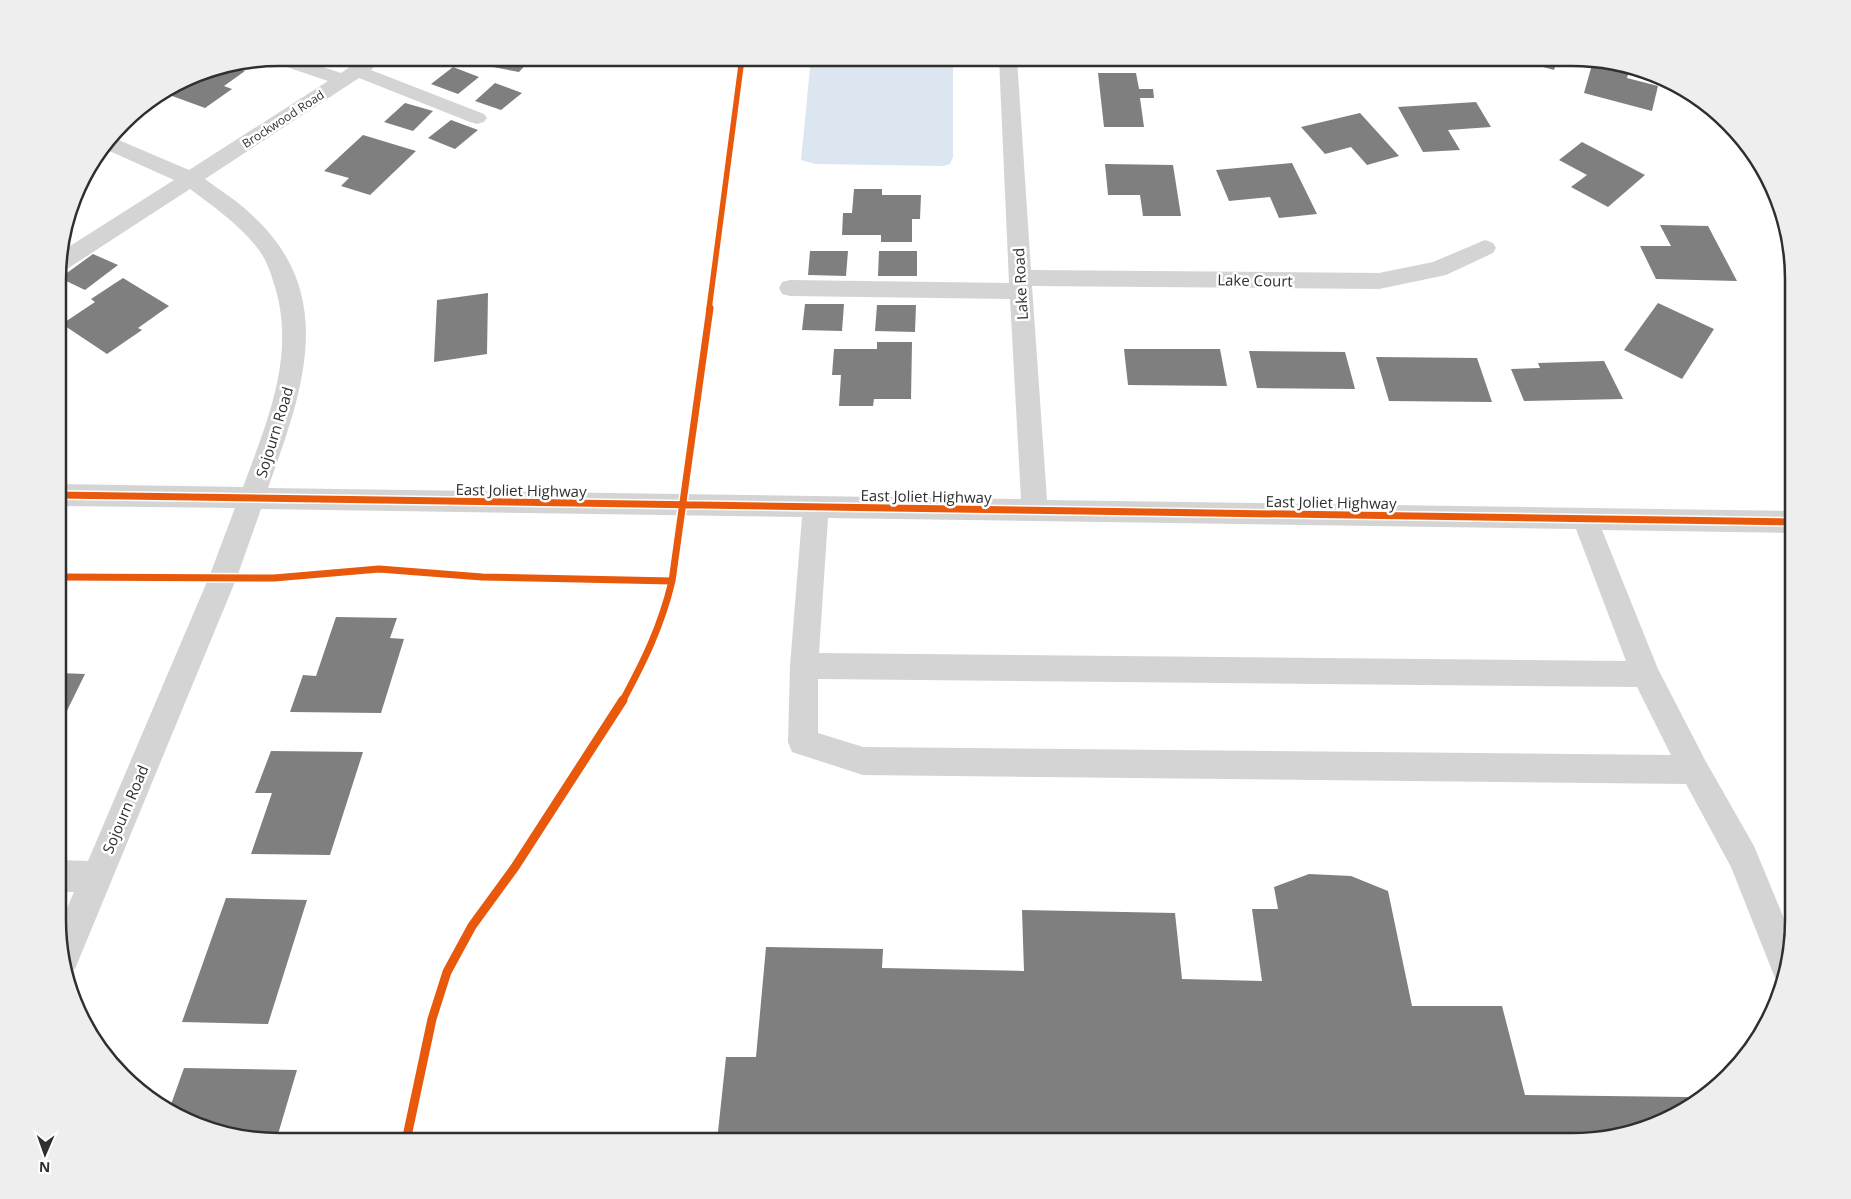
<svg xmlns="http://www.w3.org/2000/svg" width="1851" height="1199" font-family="'Open Sans',sans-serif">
<rect width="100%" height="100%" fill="#fff"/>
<path fill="#dbe6f0" d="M811,58H953V157L950,164L943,166L815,164L801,160Z"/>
<path fill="#7f7f7f" d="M481,58H532L519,72L493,67L497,62Z
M1510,58H1558L1554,70Z
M1593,61L1630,67L1627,78L1658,86L1652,111L1584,93Z
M234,67L245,71L224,86L232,89L205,108L164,93L195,74L200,76L205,72Z
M453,67L479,77L458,94L431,84Z
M1098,73H1136L1139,89H1153L1154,98H1140L1144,127H1104Z
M495,83L522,93L501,110L475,101Z
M1696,96L1708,109L1694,106Z
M1476,102L1491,127L1448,130L1460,150L1423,152L1398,107Z
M405,103L433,111L413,131L384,122Z
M1360,113L1399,156L1367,165L1351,147L1325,154L1301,127Z
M451,120L478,130L455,149L428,138Z
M363,135L416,151L370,195L341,186L349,178L324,171Z
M1582,142L1645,175L1608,207L1571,187L1587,175L1559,160Z
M1292,163L1317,214L1279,218L1270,197L1229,201L1216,170Z
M1105,164L1173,165L1181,216H1143L1140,195H1108Z
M854,189H882V195H921L920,219H912V242H881V235H842L843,213H852Z
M1660,225L1708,226L1737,281L1656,279L1640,246H1671Z
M810,251H848L846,276L808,275Z
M879,251H917V276H878Z
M93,254L118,265L85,290L60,278Z
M123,278L169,306L138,328L142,330L107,354L62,324L95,302L91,299Z
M488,293L487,354L434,362L437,300Z
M1658,303L1714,329L1682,379L1624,350Z
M805,304H844L842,331L802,330Z
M877,305H916L915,332L875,331Z
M877,342H912L911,399H874L873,406H839L841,375H832L834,349H877Z
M1124,349H1220L1227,386L1128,385Z
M1249,351L1345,352L1355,389L1257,388Z
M1376,357L1477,358L1492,402L1389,401Z
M1604,361L1623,399L1524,401L1511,369L1540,368L1538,363Z
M336,617L397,618L390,638L404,639L381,713L290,712L303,675L316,676Z
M59,673L85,674L59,727Z
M271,751L363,752L330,855L251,854L272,793H255Z
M1309,874L1351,876L1388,891L1412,1006H1502L1525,1095L1688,1097L1691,1104L1682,1112L1586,1141H717L726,1057H756L766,947L883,949L882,968L1024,971L1022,910L1175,913L1182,979L1262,981L1252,909H1278L1274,887Z
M226,898L307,900L268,1024L182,1022Z
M184,1068L297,1070L276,1141L222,1134L169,1110Z"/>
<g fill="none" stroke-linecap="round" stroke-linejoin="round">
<path fill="#d4d4d4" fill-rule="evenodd" d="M280,58H296L341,73L362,58H382L371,70L484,114L487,118L484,122L477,124L470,122L359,78L205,179C221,191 239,202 253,216C340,296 301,395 268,488L1021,499L1010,299L790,296L782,294L779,288L782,282L790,280L1009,283L999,58H1017L1031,270L1379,273L1433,262L1485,240L1493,243L1496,248L1493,253L1446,275L1379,289L1032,286L1047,500L1793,511V533L1602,530L1658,669L1705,760L1754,846L1792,938L1784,981L1775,978L1731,867L1686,784L863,775L792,752L788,742L790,666L802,517L261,509L237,577L75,969L68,971C54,935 59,927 74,892H59V860L88,861L209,577L235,508L59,506V484L243,487C267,422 297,354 274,284C271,274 267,262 261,253C242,226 215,208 190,189L67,269L59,272V253L174,180L105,149L114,138L189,170L328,81L272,62L270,59ZM828,518L1576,529L1626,661L819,653ZM818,679L1637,687L1671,755L863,747L818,733Z"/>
<defs>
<path id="cycleway-far2" d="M709,309L742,58"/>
<path id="cycleway-far1" d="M59,495L1793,522
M59,577L274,578L379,569L482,577L672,581
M622,702C644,661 661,627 672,581L710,308"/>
<path id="cycleway" d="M406,1141L432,1019L447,972L472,926L515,867L623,700"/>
</defs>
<use href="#cycleway-far2" stroke="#fff" stroke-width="8"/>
<use href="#cycleway-far1" stroke="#fff" stroke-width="10"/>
<use href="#cycleway" stroke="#fff" stroke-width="12"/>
<use href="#cycleway-far2" stroke="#e8590c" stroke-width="5.5"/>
<use href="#cycleway-far1" stroke="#e8590c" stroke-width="7"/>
<use href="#cycleway" stroke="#e8590c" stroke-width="9"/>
</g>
<g text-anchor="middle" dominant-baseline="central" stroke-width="5" stroke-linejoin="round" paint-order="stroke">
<g font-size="12" fill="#2f2f2f" stroke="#fff">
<text transform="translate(283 119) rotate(-33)">Brockwood Road</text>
</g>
<g font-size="15" fill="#2f2f2f" stroke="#fff">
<text transform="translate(1255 280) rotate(1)">Lake Court</text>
<text transform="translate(1020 284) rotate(-93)">Lake Road</text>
<text transform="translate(274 432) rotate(-73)">Sojourn Road</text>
<text transform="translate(521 490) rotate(1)">East Joliet Highway</text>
<text transform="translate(926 496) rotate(1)">East Joliet Highway</text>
<text transform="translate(1331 502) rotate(1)">East Joliet Highway</text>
<text transform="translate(125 809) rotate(-67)">Sojourn Road</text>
</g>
</g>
<path d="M0 0H1851V1199H0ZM279 66H1572A213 213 0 0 1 1785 279V920A213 213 0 0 1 1572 1133H279A213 213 0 0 1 66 920V279A213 213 0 0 1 279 66Z" fill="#eee" fill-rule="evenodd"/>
<path fill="none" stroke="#2f2f2f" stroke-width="2.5" d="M279 66H1572A213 213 0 0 1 1785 279V920A213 213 0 0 1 1572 1133H279A213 213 0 0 1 66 920V279A213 213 0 0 1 279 66Z"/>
<g transform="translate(45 1154) rotate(182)" stroke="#ffffff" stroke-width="4" paint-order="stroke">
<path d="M0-4L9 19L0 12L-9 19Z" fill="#2f2f2f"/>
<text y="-8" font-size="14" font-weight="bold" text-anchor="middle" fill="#2f2f2f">N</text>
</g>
</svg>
